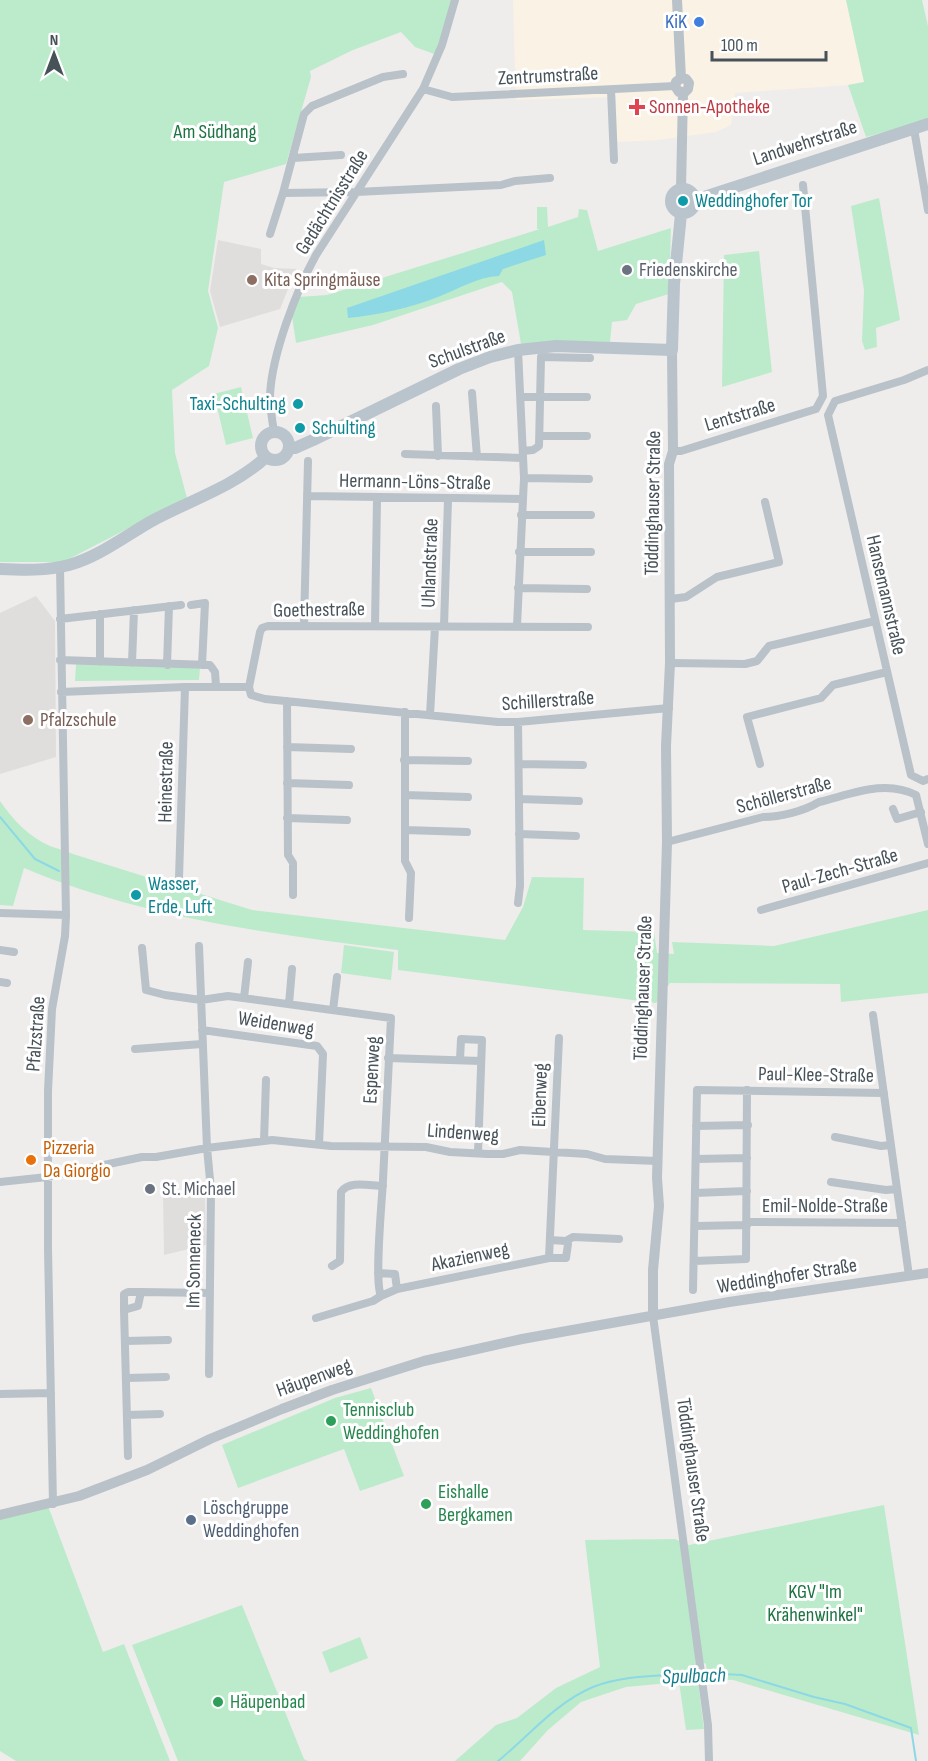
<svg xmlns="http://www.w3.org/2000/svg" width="928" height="1761" font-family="'Sofia Sans Condensed',sans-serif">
<rect width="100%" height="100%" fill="#efecec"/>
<path fill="#faf2e5" d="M513,0H846L864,82L848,85L735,93L731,125L716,132L659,140L617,142L616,97L516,100Z"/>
<path fill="#e0dddd" d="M218,240L261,249V264L274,268L296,269L280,309L220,327L210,291Z
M36,596L55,621L56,757L0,774V613Z
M205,1194L206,1245L164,1255L163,1195Z"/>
<path fill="#bcebcb" d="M0,0H453L437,55L415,47L401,32L353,50L310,71L311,77L286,164L224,182L208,291L218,328L209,366L172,390L175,453L187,498L63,562H0Z
M846,0H922L928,26V120L866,137L848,85L864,82Z
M879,198L900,320L876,328L877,347L865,350L862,341L864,290L851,206Z
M537,207H547L548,227L578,217L579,209L587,210L598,251L671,228L669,294L636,304L627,320L612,322L610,342L555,341L521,344L512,292L502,282L373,325L296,343L292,316L298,297L327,295L540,229H537Z
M759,251L772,372L722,387L724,255Z
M241,387L253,438L226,445L214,394Z
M76,664L200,668L199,680L75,681Z
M0,801C13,820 29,837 50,846C58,849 64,850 73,854L252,910L505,940L523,907L532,877L584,878L583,930L654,932L657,953L674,954L672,942L774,946L928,910V993L841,1002L840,984L670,983L656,1003L398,970V950C271,934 143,918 24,868L13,906L0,905Z
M344,945L394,952L391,980L341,973Z
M371,1388L404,1476L360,1491L344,1449L238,1488L222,1445L335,1398Z
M884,1505L919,1735L733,1680L708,1679L706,1664L695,1658L704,1729L686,1730L679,1682L626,1687L581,1702L548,1730L520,1761H455L496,1725L517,1718L556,1688L600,1667L585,1540L675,1539L689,1545Z
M48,1506L103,1652L124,1644L170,1761H16L0,1751V1514Z
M242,1605L304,1759L308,1761H178L132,1645Z
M360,1637L368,1658L330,1673L322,1652Z"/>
<path fill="#8cd9e5" d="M544,240L546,255L503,269L499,276C477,277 459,289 438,297C410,308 378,315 348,318L347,308Z"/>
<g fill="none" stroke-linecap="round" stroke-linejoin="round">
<path stroke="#8cd9e5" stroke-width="2" d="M0,817L35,859L59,871
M704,1673L742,1675L814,1697L845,1704L911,1728L916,1761
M498,1761C529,1736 555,1703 593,1687C625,1674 665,1676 698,1673"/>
<path stroke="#b8c2c8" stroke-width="8" d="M403,74L383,77L312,106L304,114L283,193L356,192L501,185L515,181L550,178
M423,89L452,97L675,86
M611,90L614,160
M914,129L928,210
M293,158L341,155
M270,234L283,193
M928,370L904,380L835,401L828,415L911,775L923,781L928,779
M472,393L477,457
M521,397H587
M436,406L438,456
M274,432C272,420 270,408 270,395C272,354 296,291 316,255L423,89L442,45L455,0
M540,436H587
M523,451L533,450L539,446L541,357L590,358
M673,451H681L816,409L823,396L803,185
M405,454L523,458
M524,478L589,479
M307,496L523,499
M521,515H591
M519,552H591
M518,588L587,589
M671,599L686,597L717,577L779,562L765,502
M191,605L205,603L202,665
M60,619L181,605
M304,626L308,461
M375,626L377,499
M444,626L448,500
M517,626L524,478L518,350
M60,660L210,665L215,672L216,686
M100,662V614
M132,663L134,610
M670,663L745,664L757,661L769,646L875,621
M167,665L169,606
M249,687L251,695L265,699L498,722H518L669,708
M61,692L185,687H249L260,632L262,628L268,626L588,627
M287,701L288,855L293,863V895
M405,712V861L411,873L409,918
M430,715L435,627
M287,747L351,749
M404,760L468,761
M519,764L583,765
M760,764L747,717L821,698L833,685L887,672
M287,783L349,785
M405,795L468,797
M519,799L579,801
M893,809L897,819L921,812
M287,818L347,820
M405,830L467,832
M519,834L576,836
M667,842L763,817C781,817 804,811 819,802C852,794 885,779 916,795L928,844
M179,878L185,687
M518,903L520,886L518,722
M761,910L928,863
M0,913L66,915
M199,946L207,1148L211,1190L209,1374
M142,948L146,990L165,995L201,1000L228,996L391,1018C388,1072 386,1126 383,1180C382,1202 374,1281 381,1296L397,1289L395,1274L378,1273
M0,950L14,952
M0,982L7,983
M244,998L248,962
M289,1004L292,969
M333,1010L337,977
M873,1015L909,1276
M202,1030L317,1046L323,1054L319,1144
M135,1049L202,1044
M388,1058L481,1061
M460,1060L461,1039L482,1040L478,1153
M696,1126L748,1125
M835,1137L881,1146L891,1145
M264,1141L266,1080
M696,1159L747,1158
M0,1182L47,1177L142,1157H156L207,1148L272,1140L331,1146L426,1147L450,1152L488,1154H503L520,1150L587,1154L605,1159L658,1161
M831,1182L886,1190L897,1189
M695,1193L747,1191
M747,1222L902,1223
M695,1226L747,1225
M550,1240L566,1241L568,1244L566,1258H549C552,1185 556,1112 559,1038
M566,1241L573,1237L619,1239
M694,1261L746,1259L747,1090
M332,1266L340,1261L341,1192C349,1180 370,1186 383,1186
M397,1289L549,1258
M693,1290L697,1090L884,1093
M141,1292L210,1293
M124,1310V1294L128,1292H141L138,1306L124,1310L128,1456
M653,1316L708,1725L709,1761
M316,1318L373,1301L381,1296
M125,1341L168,1340
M127,1378L166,1377
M0,1394L51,1393
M127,1415L160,1414
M53,1504L48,1248V1091L52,1009L65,936L66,915L60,567"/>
<path stroke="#b8c2c8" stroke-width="10" d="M677,0L681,78L676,82L675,86L679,92H685L688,89L689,83L686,79L681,78
M681,189L683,93
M653,1316V1270L659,1206L657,1178L667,842L666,746L670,663L669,464L673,451L672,350
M0,1515L79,1496L147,1470L210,1439L282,1409L332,1390L424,1361L522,1339L729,1302L928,1273"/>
<path stroke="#b9c4cd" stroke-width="12" d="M671 201a12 12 0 1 1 24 0a12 12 0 1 1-24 0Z
M695,200L928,124
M261 446a14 14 0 1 1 28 0a14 14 0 1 1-28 0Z
M289,448H295L313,440L459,369L490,357L518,350L556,346L672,350L674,284L681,214
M0,569C22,570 47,571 69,565C98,557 124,537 150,522C188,501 234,487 266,457"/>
</g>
<circle fill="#3f7fe0" stroke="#fff" stroke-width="2" cx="699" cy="22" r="6"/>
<path fill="#e0444e" stroke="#fff" stroke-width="2" d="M634 98h6v6h6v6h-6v6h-6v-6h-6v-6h6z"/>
<g fill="#0f9aa8" stroke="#fff" stroke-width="2">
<circle cx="683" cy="201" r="6"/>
<circle cx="298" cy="404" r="6"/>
<circle cx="300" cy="428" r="6"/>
<circle cx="136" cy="895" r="6"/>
</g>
<g fill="#6b7280" stroke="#fff" stroke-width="2">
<circle cx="627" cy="270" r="6"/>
<circle cx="150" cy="1189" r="6"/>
</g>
<g fill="#8d6e63" stroke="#fff" stroke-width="2">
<circle cx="252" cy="280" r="6"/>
<circle cx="28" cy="720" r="6"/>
</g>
<circle fill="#e8710a" stroke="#fff" stroke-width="2" cx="31" cy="1160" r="6"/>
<g fill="#2e9e5b" stroke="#fff" stroke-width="2">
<circle cx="331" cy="1421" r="6"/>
<circle cx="426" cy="1504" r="6"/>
<circle cx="218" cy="1702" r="6"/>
</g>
<circle fill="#5c6f8a" stroke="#fff" stroke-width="2" cx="191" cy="1520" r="6"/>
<g text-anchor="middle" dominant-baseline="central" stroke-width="6" stroke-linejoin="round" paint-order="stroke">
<g font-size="20" fill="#366cbe" stroke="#fff" text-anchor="end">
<text x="687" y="22">KiK</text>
</g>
<g font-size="20" fill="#465158" stroke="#fff">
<text transform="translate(548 76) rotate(-3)">Zentrumstraße</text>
<text transform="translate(805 143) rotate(-18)">Landwehrstraße</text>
<text transform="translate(332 202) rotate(-58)">Gedächtnisstraße</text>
<text transform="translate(467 349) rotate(-20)">Schulstraße</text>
<text transform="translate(740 415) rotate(-17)">Lentstraße</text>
<text transform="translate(415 482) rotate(1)">Hermann-Löns-Straße</text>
<text transform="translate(653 503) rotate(-89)">Töddinghauser Straße</text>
<text transform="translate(430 563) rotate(-88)">Uhlandstraße</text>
<text transform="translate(886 595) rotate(77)">Hansemannstraße</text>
<text transform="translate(319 610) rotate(-1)">Goethestraße</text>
<text transform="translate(548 701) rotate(-4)">Schillerstraße</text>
<text transform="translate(166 782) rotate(-89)">Heinestraße</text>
<text transform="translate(784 795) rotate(-15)">Schöllerstraße</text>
<text transform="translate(840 871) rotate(-16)">Paul-Zech-Straße</text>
<text transform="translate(643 988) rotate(-88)">Töddinghauser Straße</text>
<text transform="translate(276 1024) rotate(9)">Weidenweg</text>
<text transform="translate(36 1034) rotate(-86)">Pfalzstraße</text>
<text transform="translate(372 1070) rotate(-87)">Espenweg</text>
<text transform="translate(816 1075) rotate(1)">Paul-Klee-Straße</text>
<text transform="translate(540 1095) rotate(-88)">Eibenweg</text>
<text transform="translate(463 1133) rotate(4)">Lindenweg</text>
<text x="825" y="1206">Emil-Nolde-Straße</text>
<text transform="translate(470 1257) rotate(-12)">Akazienweg</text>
<text transform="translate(194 1261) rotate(-89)">Im Sonneneck</text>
<text transform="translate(787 1276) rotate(-9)">Weddinghofer Straße</text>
<text transform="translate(314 1378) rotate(-20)">Häupenweg</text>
<text transform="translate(693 1470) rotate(82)">Töddinghauser Straße</text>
</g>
<g font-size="20" fill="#be3a42" stroke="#fff" text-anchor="start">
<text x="649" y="107">Sonnen-Apotheke</text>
</g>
<g font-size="20" fill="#1c7341" stroke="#fff">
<text x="215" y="132">Am Südhang</text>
<text x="815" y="1592">KGV "Im<tspan x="815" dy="23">Krähenwinkel"</tspan></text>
</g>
<g font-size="20" fill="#0d838f" stroke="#fff" text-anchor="start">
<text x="695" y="201">Weddinghofer Tor</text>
<text x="286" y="404" text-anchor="end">Taxi-Schulting</text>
<text x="312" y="428">Schulting</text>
<text x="148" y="884">Wasser,<tspan x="148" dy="23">Erde, Luft</tspan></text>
</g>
<g font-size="20" fill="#5b616d" stroke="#fff" text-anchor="start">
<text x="639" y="270">Friedenskirche</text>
<text x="162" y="1189">St. Michael</text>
</g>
<g font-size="20" fill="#785e54" stroke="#fff" text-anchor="start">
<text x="264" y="280">Kita Springmäuse</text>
<text x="40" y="720">Pfalzschule</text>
</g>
<g font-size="20" fill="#c56008" stroke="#fff" text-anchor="start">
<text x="43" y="1148">Pizzeria<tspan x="43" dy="23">Da Giorgio</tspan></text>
</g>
<g font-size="20" fill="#27864d" stroke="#fff" text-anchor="start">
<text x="343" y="1410">Tennisclub<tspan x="343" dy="23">Weddinghofen</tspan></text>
<text x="438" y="1492">Eishalle<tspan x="438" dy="23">Bergkamen</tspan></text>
<text x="230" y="1702">Häupenbad</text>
</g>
<g font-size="20" fill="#4e5e75" stroke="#fff" text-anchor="start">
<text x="203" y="1508">Löschgruppe<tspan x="203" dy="23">Weddinghofen</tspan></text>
</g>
<g font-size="21" font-style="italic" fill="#167d8d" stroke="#fff">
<text transform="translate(694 1676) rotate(-2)">Spulbach</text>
</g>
</g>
<g transform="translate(54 54)" stroke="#ffffff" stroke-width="4.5" paint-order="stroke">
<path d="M0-4.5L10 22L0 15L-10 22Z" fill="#465158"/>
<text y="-9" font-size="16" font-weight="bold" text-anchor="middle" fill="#465158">N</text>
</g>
<path d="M712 51v9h114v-9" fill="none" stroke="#465158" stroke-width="3"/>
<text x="721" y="51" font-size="18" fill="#465158" stroke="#ffffff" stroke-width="4.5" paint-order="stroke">100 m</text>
</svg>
